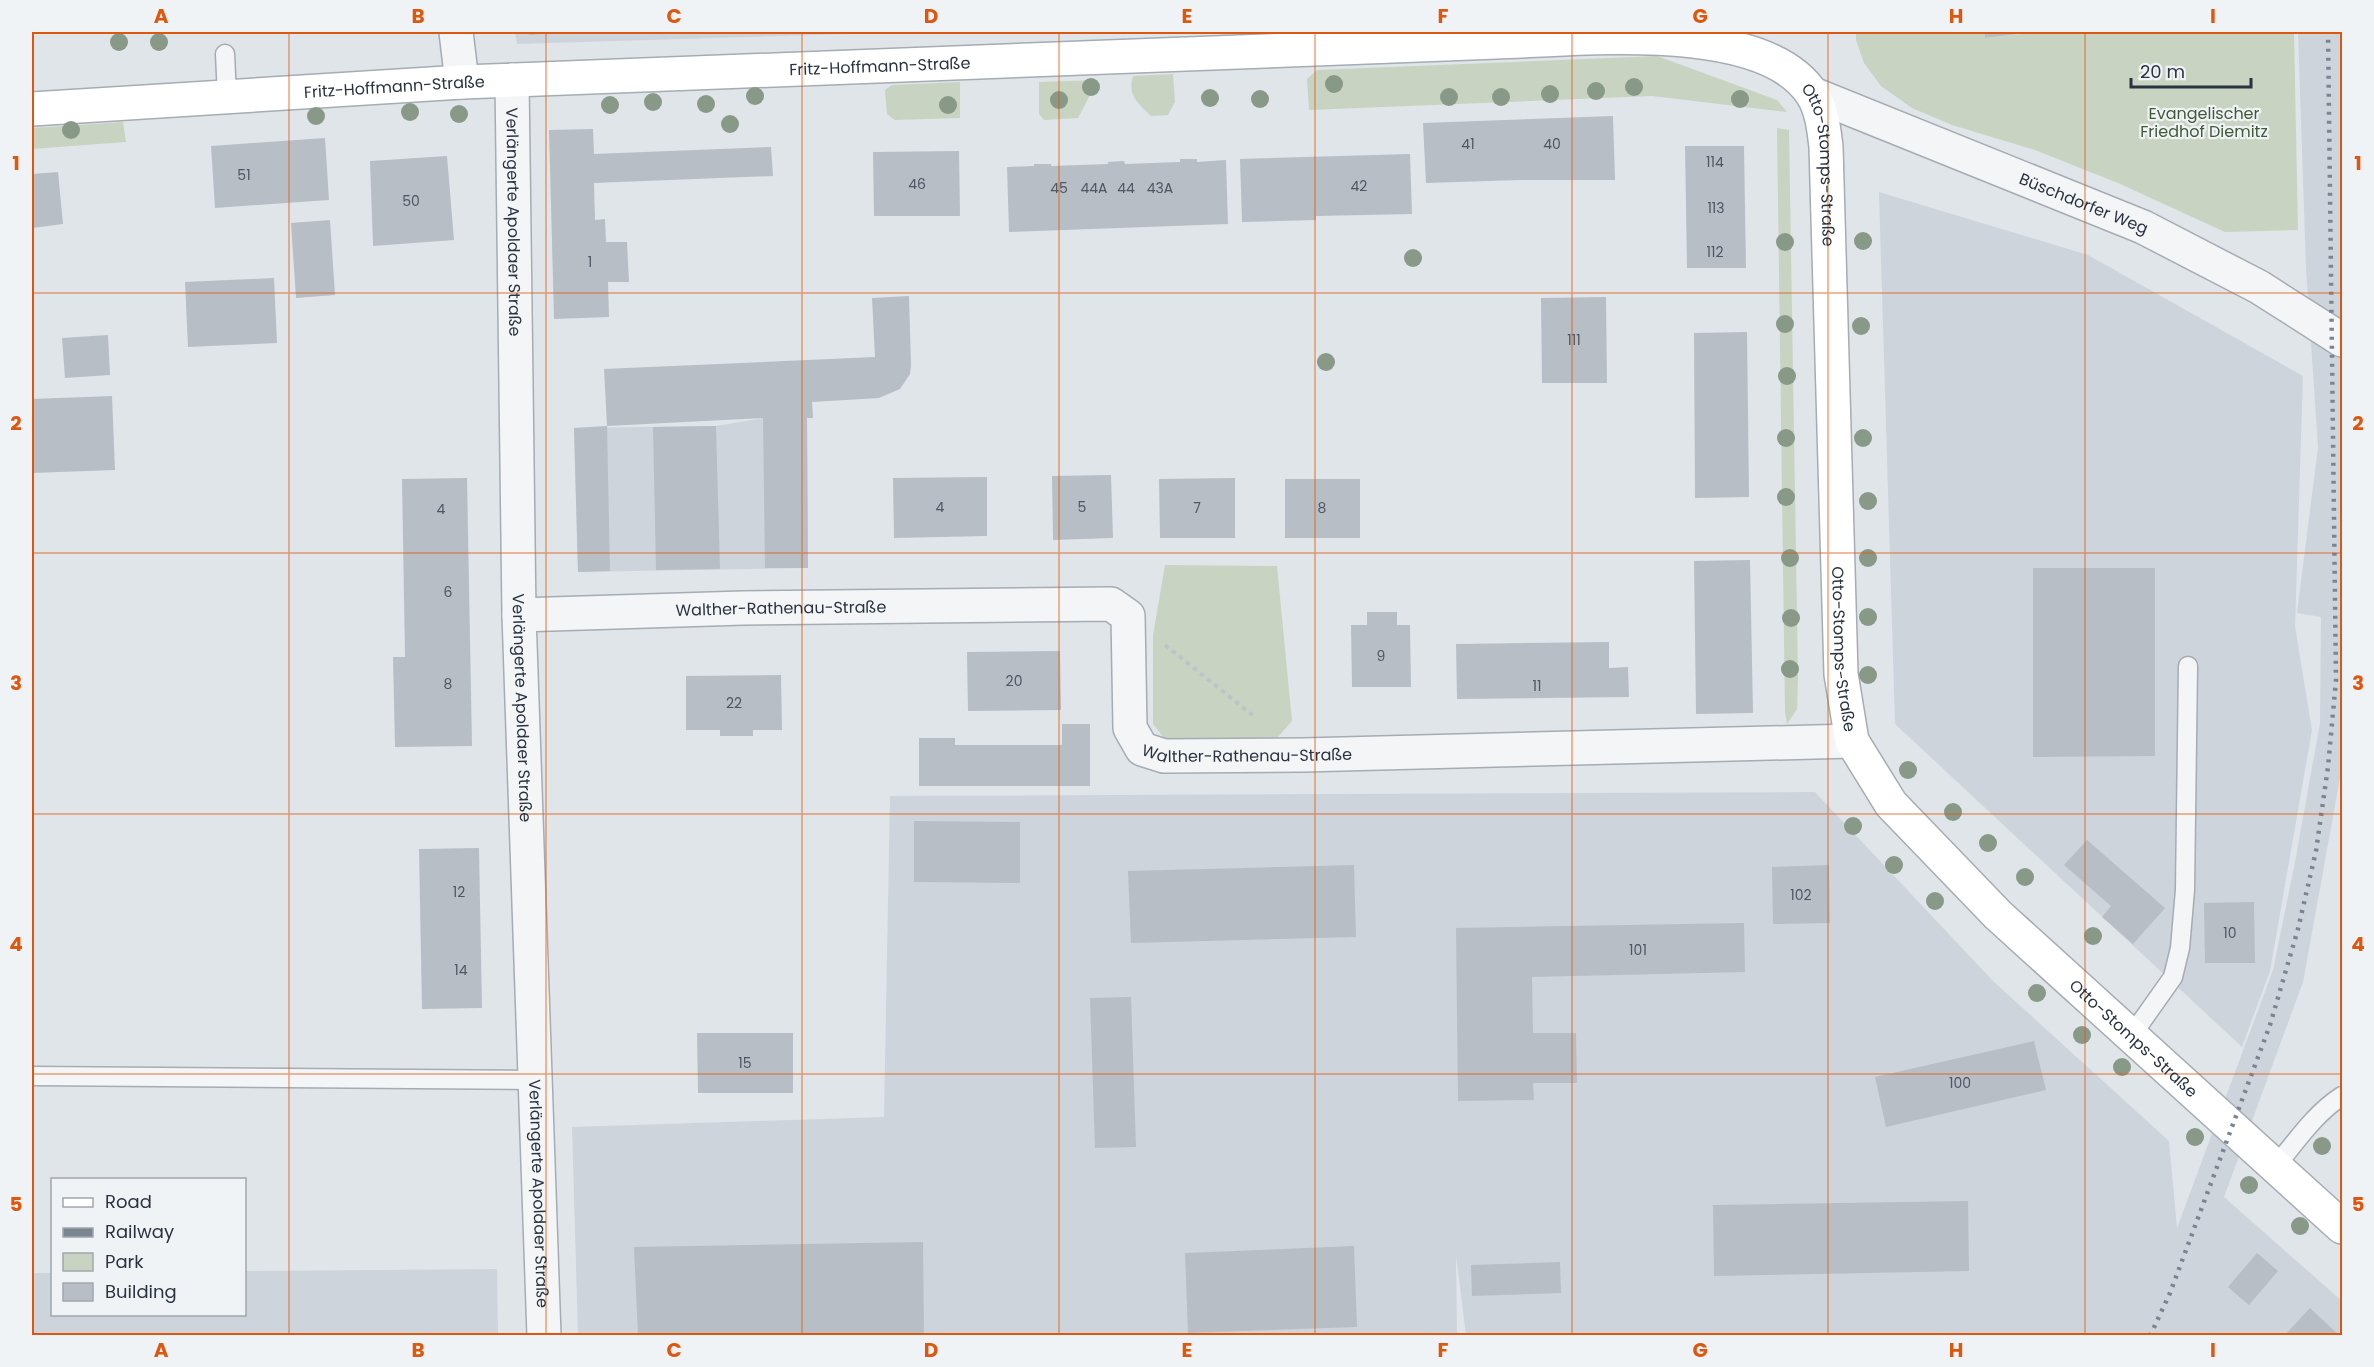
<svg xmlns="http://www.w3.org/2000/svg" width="2374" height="1367" font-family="Poppins,sans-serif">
<rect width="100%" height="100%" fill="#e0e5e9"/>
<path fill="#ced4db" d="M515,32H911L517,44Z
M2298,32H2342V767L2303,982L2224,1197L2342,1301V1335H1466L1456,1255L1457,1335H578L572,1127L884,1117L890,796L1815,792L1994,982L2169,1141L2177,1228L2273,970L2295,862L2320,723L2321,617L2297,613L2318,447L2306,268Z
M1879,192L2088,255L2303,376L2295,626L2312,730L2270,971L2242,1047L1895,724Z
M763,418H807L808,568L578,572L574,428L716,426Z
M497,1269L498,1335H32V1273H52V1314H244L245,1271Z"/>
<path fill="#c8d3c2" d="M1856,32H1984L1985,38L2041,32H2294L2298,230L2225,232L2118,183L2035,150L1952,125L1912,108L1881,86L1864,63L1856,40Z
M1657,56L1777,100L1787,112L1652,96L1309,110L1307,79L1317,70Z
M1173,74L1175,102L1168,115L1151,116C1138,103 1127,95 1133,76Z
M1098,80L1078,118L1044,120L1039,114V82Z
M960,82V118L895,120L887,114L885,90L892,85Z
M123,122L126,142L32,149V128Z
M1777,128L1789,130L1798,677L1797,709L1787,724L1785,712Z
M1165,565L1277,566L1292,721L1277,738H1164L1153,724V635Z"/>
<path fill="#b8bec6" d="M528,32H552V33L529,35Z
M1984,32H2027V33L1985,38Z
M1613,116L1615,180H1520L1426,183L1423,123Z
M593,129L594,154L771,147L773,176L594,183L595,220L605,219L606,242H627L629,282H608L609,317L554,319L549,130Z
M325,138L329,200L215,208L211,146Z
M1685,146H1744L1746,268H1687Z
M959,151L960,216H874L873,152Z
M1410,154L1412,214L1316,216V220L1242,222L1240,159Z
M447,156L454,240L373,246L370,161Z
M1180,159H1197V162L1226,160L1228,224L1009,232L1007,167L1034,166V164H1051V166L1108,164V162L1124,161L1125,164L1180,162Z
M58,172L63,224L32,228V174Z
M330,220L335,295L296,298L291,223Z
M274,278L277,343L188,347L185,282Z
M909,296L911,366L910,374L900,389L879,398L812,402L813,418H807L808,568H765L763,418L607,426L610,571L578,572L574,428L607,426L604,369L875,357L872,298Z
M1606,297L1607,383H1542L1541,298Z
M1747,332L1749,497L1695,498L1694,333Z
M108,335L110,375L65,378L62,338Z
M112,396L115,470L32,473V399Z
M716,426L720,569L656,570L653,427Z
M1111,475L1113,538L1053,540L1052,476Z
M987,477V536L894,538L893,478Z
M467,478L472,746L395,747L393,657H405L402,479Z
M1235,478V538H1160L1159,479Z
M1285,479H1360V538H1285Z
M1750,560L1753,713L1696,714L1694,561Z
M2033,568H2155V756L2033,757Z
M1367,612H1397V625H1410L1411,687H1352L1351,625H1367Z
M1609,642V668L1628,667L1629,697L1457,699L1456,644Z
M1060,651L1061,710L968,711L967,652Z
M781,675L782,730H753V736H720V730H686V676Z
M1062,724H1090V786H919V738H955V745H1062Z
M914,821L1020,822V883L914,882Z
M2087,840L2165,908L2133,944L2102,917L2111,906L2064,865Z
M479,848L482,1008L422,1009L419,849Z
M1354,865L1356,937L1131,943L1128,871Z
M1829,865L1830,923L1773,924L1772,867Z
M2254,902L2255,963H2205L2204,903Z
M1744,923L1745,972L1532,977L1533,1033H1576L1577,1083H1533L1534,1100L1458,1101L1456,928Z
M1131,997L1136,1147L1095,1148L1090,998Z
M697,1033H793V1093H698Z
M2034,1041L2046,1090L1886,1127L1875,1077Z
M1968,1201L1969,1271L1714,1276L1713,1205Z
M923,1242L924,1336H638L634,1247Z
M1354,1246L1357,1327L1188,1333L1185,1253Z
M2257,1253L2278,1271L2249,1305L2228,1287Z
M1560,1262L1561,1293L1472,1296L1471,1265Z
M2310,1308L2340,1336H2284Z"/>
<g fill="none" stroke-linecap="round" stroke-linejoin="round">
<defs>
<path id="lane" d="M225,54L227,96
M2132,1035L2173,977L2180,948L2185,890L2188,666
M32,1076L535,1080
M2275,1167C2295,1143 2315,1113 2342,1096"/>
<g id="street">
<path d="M456,32L462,82"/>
<path id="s1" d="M512,80L519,615L544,1336"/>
<path id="s2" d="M1813,94L2143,227L2259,287L2342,340"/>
<path id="s3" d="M519,615L743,608L1111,604L1128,616L1130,728L1142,749L1164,756L1303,755L1852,741"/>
</g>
<g id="secondary">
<path id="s4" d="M32,109L462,82L1497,42C1577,40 1763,18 1812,94C1822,109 1824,130 1826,147L1841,674L1852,741L1891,804L1998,915L2342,1227"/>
</g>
</defs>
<use href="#lane" stroke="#a5acb3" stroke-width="21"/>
<use href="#street" stroke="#a5acb3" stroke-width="36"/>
<use href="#secondary" stroke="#a5acb3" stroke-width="36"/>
<path stroke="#bec3c7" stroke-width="4" stroke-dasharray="4.5 4.5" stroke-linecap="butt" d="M1165,645L1255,717"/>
<use href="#lane" stroke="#f3f5f7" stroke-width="18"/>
<use href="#street" stroke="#f3f5f7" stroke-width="33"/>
<use href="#secondary" stroke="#fff" stroke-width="33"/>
<path stroke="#7a8592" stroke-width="4.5" stroke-dasharray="3 6" stroke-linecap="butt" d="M2150,1336L2170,1293L2270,1025L2298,929L2316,851L2328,767L2336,680L2328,32"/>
</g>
<g fill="#899987">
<circle cx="119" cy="42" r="9"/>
<circle cx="159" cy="42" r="9"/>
<circle cx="1334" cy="84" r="9"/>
<circle cx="1091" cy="87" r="9"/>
<circle cx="1634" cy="87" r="9"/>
<circle cx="1596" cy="91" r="9"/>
<circle cx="1550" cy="94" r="9"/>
<circle cx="755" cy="96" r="9"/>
<circle cx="1449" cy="97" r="9"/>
<circle cx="1501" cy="97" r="9"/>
<circle cx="1210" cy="98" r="9"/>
<circle cx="1260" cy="99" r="9"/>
<circle cx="1740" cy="99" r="9"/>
<circle cx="1059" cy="100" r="9"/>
<circle cx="653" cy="102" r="9"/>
<circle cx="706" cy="104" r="9"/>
<circle cx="610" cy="105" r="9"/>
<circle cx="948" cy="105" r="9"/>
<circle cx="410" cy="112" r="9"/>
<circle cx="459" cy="114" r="9"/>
<circle cx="316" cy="116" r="9"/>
<circle cx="730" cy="124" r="9"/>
<circle cx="71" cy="130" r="9"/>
<circle cx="1863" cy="241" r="9"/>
<circle cx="1785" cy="242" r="9"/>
<circle cx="1413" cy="258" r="9"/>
<circle cx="1785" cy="324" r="9"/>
<circle cx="1861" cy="326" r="9"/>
<circle cx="1326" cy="362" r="9"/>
<circle cx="1787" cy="376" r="9"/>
<circle cx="1786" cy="438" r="9"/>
<circle cx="1863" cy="438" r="9"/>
<circle cx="1786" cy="497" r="9"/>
<circle cx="1868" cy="501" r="9"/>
<circle cx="1790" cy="558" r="9"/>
<circle cx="1868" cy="558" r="9"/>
<circle cx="1868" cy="617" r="9"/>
<circle cx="1791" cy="618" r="9"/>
<circle cx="1790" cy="669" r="9"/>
<circle cx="1868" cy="675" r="9"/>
<circle cx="1908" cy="770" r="9"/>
<circle cx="1953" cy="812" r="9"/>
<circle cx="1853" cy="826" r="9"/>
<circle cx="1988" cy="843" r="9"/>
<circle cx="1894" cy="865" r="9"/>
<circle cx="2025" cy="877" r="9"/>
<circle cx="1935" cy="901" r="9"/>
<circle cx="2093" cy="936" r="9"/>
<circle cx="2037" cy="993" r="9"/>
<circle cx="2082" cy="1035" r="9"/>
<circle cx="2122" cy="1067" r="9"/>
<circle cx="2195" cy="1137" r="9"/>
<circle cx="2322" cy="1146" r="9"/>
<circle cx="2249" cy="1185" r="9"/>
<circle cx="2300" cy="1226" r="9"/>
</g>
<path fill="none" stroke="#de570f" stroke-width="1.5" stroke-opacity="0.55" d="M289,32V1336M546,32V1336M802,32V1336M1059,32V1336M1315,32V1336M1572,32V1336M1828,32V1336M2085,32V1336M32,293H2342M32,553H2342M32,814H2342M32,1074H2342"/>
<g text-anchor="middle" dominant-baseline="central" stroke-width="4.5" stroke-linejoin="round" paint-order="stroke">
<g font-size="14" fill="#4d5662">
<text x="1468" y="144">41</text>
<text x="1552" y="144">40</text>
<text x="1715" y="162">114</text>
<text x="244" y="175">51</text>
<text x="917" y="184">46</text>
<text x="1359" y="186">42</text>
<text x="1059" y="188">45</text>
<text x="1094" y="188">44A</text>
<text x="1126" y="188">44</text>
<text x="1160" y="188">43A</text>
<text x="411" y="201">50</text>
<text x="1716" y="208">113</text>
<text x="1715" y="252">112</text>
<text x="590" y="262">1</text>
<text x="1574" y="340">111</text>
<text x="940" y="507">4</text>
<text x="1082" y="507">5</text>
<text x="1197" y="508">7</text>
<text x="1322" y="508">8</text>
<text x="441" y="509">4</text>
<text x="448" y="592">6</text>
<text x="1381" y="656">9</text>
<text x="1014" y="681">20</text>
<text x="448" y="684">8</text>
<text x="1537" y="686">11</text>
<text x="734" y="703">22</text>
<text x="459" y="892">12</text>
<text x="1801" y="895">102</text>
<text x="2230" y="933">10</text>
<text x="1638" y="950">101</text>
<text x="461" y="970">14</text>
<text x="745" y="1063">15</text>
<text x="1960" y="1083">100</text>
</g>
<g font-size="16" fill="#293440" stroke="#f0f3f6">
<text stroke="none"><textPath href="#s4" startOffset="849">Fritz-Hoffmann-Straße</textPath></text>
<text stroke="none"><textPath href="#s4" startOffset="363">Fritz-Hoffmann-Straße</textPath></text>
<text stroke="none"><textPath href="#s4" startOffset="1869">Otto-Stomps-Straße</textPath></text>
<text stroke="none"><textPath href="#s2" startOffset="292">Büschdorfer Weg</textPath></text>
<text stroke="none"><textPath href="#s1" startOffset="142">Verlängerte Apoldaer Straße</textPath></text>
<text stroke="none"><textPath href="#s3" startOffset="262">Walther-Rathenau-Straße</textPath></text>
<text stroke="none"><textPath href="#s4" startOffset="2355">Otto-Stomps-Straße</textPath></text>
<text stroke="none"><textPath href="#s1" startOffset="628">Verlängerte Apoldaer Straße</textPath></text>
<text stroke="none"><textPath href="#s3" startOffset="855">Walther-Rathenau-Straße</textPath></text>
<text stroke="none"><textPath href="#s4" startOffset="2859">Otto-Stomps-Straße</textPath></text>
<text stroke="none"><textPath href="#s1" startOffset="1114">Verlängerte Apoldaer Straße</textPath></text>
</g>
<g font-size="16" fill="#415b37" stroke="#f0f3f6">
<text x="2204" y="113">Evangelischer<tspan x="2204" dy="18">Friedhof Diemitz</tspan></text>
</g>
</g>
<rect width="2374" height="1367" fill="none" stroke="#f0f3f6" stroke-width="66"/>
<rect x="51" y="1178" width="195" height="138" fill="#f0f3f6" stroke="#a0a7ad" stroke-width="1.5"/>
<rect x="63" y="1198" width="30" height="9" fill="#ffffff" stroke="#a0a7ad" stroke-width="1.5"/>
<text x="105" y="1208" font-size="18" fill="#293440">Road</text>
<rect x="63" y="1228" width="30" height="9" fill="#7a8592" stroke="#a0a7ad" stroke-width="1.5"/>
<text x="105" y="1238" font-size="18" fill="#293440">Railway</text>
<rect x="63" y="1253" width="30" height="18" fill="#c8d3c2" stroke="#a0a7ad" stroke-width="1.5"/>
<text x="105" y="1268" font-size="18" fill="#293440">Park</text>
<rect x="63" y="1283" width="30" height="18" fill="#b8bec6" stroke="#a0a7ad" stroke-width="1.5"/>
<text x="105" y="1298" font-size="18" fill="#293440">Building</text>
<path d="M2131 78v9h120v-9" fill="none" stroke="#293440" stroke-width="3"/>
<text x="2140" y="78" font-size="18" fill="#293440" stroke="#f0f3f6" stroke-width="4.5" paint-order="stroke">20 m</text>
<rect x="33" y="33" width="2308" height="1301" fill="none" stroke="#de570f" stroke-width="2"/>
<g font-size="20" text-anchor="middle" font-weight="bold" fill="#de570f">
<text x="161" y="23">A</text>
<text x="418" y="23">B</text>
<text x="674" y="23">C</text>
<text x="931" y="23">D</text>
<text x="1187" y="23">E</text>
<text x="1443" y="23">F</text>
<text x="1700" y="23">G</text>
<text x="1956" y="23">H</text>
<text x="2213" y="23">I</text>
<text x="16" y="170">1</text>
<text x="2358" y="170">1</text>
<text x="16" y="430">2</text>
<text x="2358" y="430">2</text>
<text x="16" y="690">3</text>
<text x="2358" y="690">3</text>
<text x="16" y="951">4</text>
<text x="2358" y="951">4</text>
<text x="16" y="1211">5</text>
<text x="2358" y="1211">5</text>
<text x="161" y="1357">A</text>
<text x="418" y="1357">B</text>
<text x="674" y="1357">C</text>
<text x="931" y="1357">D</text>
<text x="1187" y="1357">E</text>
<text x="1443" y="1357">F</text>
<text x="1700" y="1357">G</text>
<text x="1956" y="1357">H</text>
<text x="2213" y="1357">I</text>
</g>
</svg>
